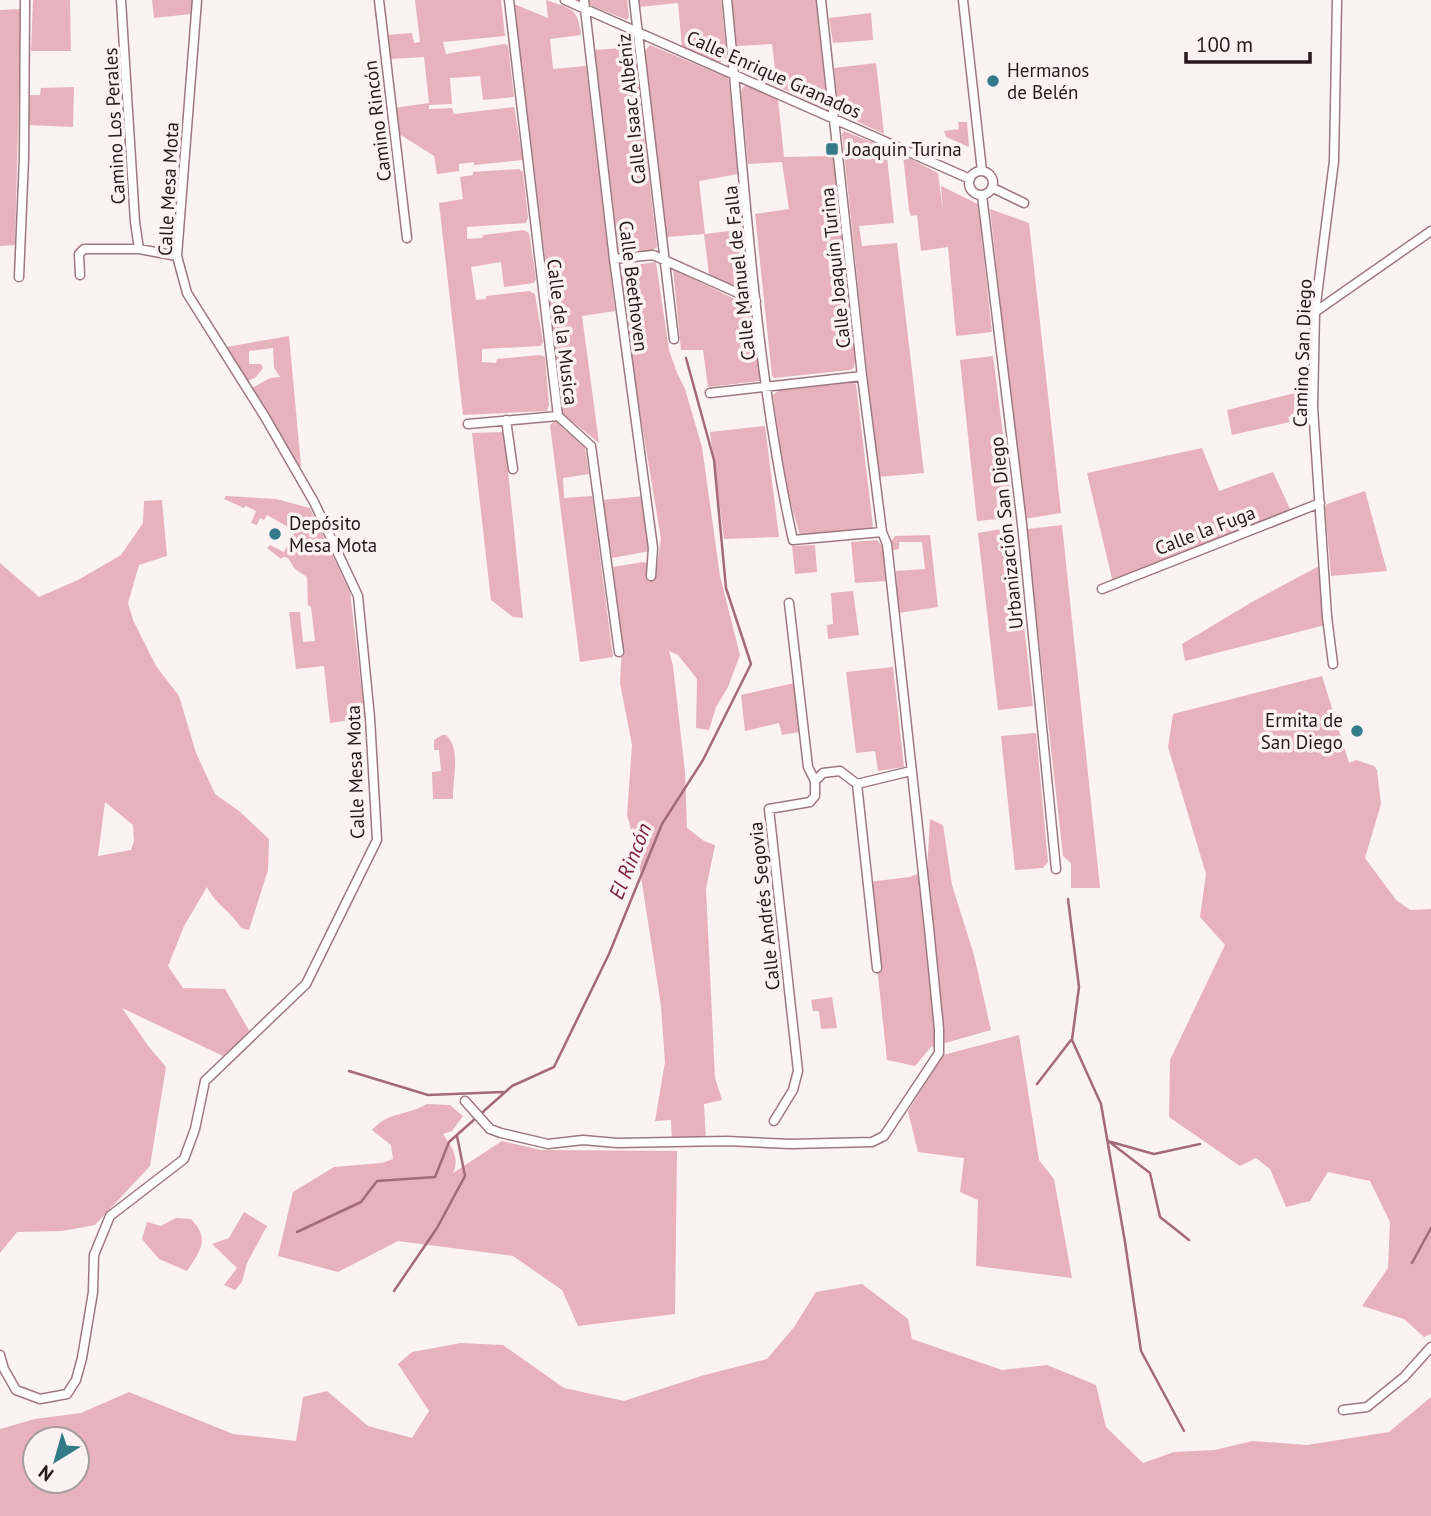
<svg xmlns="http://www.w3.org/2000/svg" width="1431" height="1516" font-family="'PT Sans',sans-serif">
<rect width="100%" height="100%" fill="#fbf2f4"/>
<path fill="#e7b1be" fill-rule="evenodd" d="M33,0H70L71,51H31Z
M152,0H193L191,14L154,18Z
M415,0H501L505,36L443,42L446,54L504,44L508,45L514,97L483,100L480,76L450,78L452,104L429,105V109L452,108L454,114L514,107L523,160L474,165V162L459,164V171L437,174L434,156L396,132L394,108L429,103L424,57L389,59L386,35L412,33L414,43L420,42Z
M546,0C571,9 578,7 581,35L550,39L553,69L586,66L615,311L582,316L599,443L563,414L561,410L546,265L514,4L548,18Z
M589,0H627L629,17L627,20L590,5Z
M639,0H721L727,57L719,63L682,48L678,3L640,7Z
M731,0H816L827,106L821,107L777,86L772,44L737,46Z
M21,9L15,245L0,246V10Z
M871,13L873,40L833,43L829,18Z
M650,45L728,78L729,82L738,174L699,181L705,234L745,229L751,285L748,290L743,291L709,274L704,234L666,237L645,51Z
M634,47L657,247C648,254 631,257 619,254L618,247L595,50Z
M876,63L884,134L839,113L834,68Z
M749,85L778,99L784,157L833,156L855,360L854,368L850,370L774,378L772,376L755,214L789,209L782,162L748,164L741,92L743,87Z
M74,87L73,127L28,125L30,95H40L41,88Z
M958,122H967L969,147L946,137L944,131L959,129Z
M844,131L886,148L894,223L859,226L862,246L897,243L924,473L878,477L842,134Z
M903,155L938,173L943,212L941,186L978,204L992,332L956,336L948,247L921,251L917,215L911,216L909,210Z
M519,169L523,172L528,217L526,223L467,227V239L482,238L483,235L524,230L529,233L536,279L534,283L504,287L501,262L471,267L476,300L486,299V296L529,291L535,294L543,342L541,346L482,349V362L496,363L497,359L540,355L545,357L549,405L547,411L463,415L439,203L463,199L460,177L473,175V172Z
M990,209L1029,223L1061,513L1024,519Z
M656,262L669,350L677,373L685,389L702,447L720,576L740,655L728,687L716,707L709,730L696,728L697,679L678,655L669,651L673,666L685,772L687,828L704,841L715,845L706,889L715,1078L722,1100L704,1104L706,1142L672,1143L671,1120L655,1121L665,1062L661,1006L637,851L627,815L632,745L620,683L622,643L613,567L643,562L657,565L661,539L630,352L621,267Z
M673,269L751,307L760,376L759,381L708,387L703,350H681Z
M289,336L301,466L298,467L252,388L270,378L280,377L274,368L273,348L249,351V364H261L263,368L256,377L248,381L226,347Z
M993,356L1013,513L1009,518L977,521L960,360Z
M850,382L856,384L873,526L869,529L800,535L784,480L773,395L782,387Z
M1295,393L1302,413L1288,417L1290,422L1232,435L1227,410Z
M555,421L585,448L589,474L563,478L564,498L592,496L613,657L580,662L550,425Z
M765,426L779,537L724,539L710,432Z
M504,432L523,618L513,617L491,600L472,433Z
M1202,448L1219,491L1273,472L1292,513L1113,583L1087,473Z
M1365,491L1387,571L1331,576L1325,508L1327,504Z
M226,496L276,499L310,508L350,592L365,718L330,723L324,666L296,669L289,612H300L303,642L315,641L311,607L308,605L307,577L295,569L288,558L283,557L281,559L267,548L270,545L284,552L295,531L267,515L264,520L260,518L257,525L251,523L256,511L246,506L244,508L224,499Z
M646,496L650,551L612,558L602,500Z
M162,500L167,556L139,565L128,603L133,620L156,666L179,696L196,753L215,794L239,811L269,839L268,870L249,930L241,928C231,911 217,906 207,887L184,926L168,966L183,988L225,989L250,1032L223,1056L122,1008L149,1047L166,1067L150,1166L95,1225L62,1231L17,1232L0,1253V563L39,597L78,580L121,555L143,523L144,501ZM105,802L133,825L134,841L131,850L98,856Z
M1062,525L1100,888H1071V863L1063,856L1027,533L1028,529Z
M1013,527L1033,706L998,710L978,533Z
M930,535L938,607L898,613L896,571L925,569L922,542H899V549L893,550L892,541L895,536Z
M877,540L882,546L887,581L855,583L851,542Z
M815,545L817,572L795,574L792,546Z
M1319,566L1325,625L1185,661L1182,644L1252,602Z
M853,591L859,635L828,639L827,625L833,624L831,593Z
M893,667L904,767L878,771L875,751L856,753L846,672Z
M1322,676L1349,763L1356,760L1374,766L1377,770L1381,804L1365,858L1396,900L1410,910L1431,909V1334L1424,1337L1404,1319L1362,1306L1388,1268L1390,1222L1370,1181L1328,1172L1310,1201L1286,1207L1270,1169L1256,1158L1240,1166L1169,1117L1170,1060L1225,945L1200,917L1206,874L1168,747L1173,714Z
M794,683L800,732L782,735L779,723L745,731L741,695Z
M1036,733L1048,862L1043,868L1015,870L1001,736Z
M442,735H446C462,750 452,779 453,799H433L432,772L441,771L439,750H434V740Z
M930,819L943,825L952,885L974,955L991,1030L931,1047L915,1066L887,1060L868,882L910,877L927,870Z
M832,997L837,1028L821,1029L819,1011H813L811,1000Z
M1019,1035L1039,1160L1054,1179L1072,1278L976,1266L978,1200L960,1192L964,1158L918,1152L908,1111L943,1055Z
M427,1104L450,1105L463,1116L452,1131L443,1134C452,1148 460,1157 453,1173L502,1141L541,1150L677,1151L675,1314L578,1326L562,1290L513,1256L398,1241L338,1272L278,1256L293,1192L334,1167L382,1163L393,1159L391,1145L372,1130C389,1111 407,1116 427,1104Z
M244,1212L267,1226L247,1263L242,1282L235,1290L224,1285L237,1268L212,1244L229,1238Z
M176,1218L191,1219C210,1239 201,1250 187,1271L159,1259L142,1239L147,1222L161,1226Z
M862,1284L908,1319L912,1339L1002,1370L1047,1365L1096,1385L1106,1427L1143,1463L1174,1452L1215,1450L1252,1441L1307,1445L1389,1432L1431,1397V1516H0V1429L35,1419L81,1413L129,1392L233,1434L296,1441L303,1397L327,1391L368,1426L412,1438L429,1411L398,1364L412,1352L461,1343L503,1345L564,1388L624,1401L701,1376L767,1359L794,1327L816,1292ZM35,1439H77V1481H35Z"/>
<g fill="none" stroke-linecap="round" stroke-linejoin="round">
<path stroke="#a56a79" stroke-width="2.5" d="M1068,899L1079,987L1072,1040L1101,1104L1125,1242L1141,1351L1184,1431
M349,1071L428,1095L503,1092
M1037,1084L1071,1040
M1107,1140L1150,1173L1160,1217L1189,1240
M1111,1142L1154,1154L1200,1144
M297,1232L361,1202L377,1181L435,1177L449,1142L512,1086L554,1067L609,954L662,824L703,760L751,664L726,588L714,460L686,358
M1412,1263L1431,1228
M394,1291L437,1228L465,1176L457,1136"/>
<defs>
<path id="minor" d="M121,0L135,222L139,249
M379,0L407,238
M509,0L558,416L591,446L619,652
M565,0L970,179
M584,0L614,259L653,548L651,576
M634,0L674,339
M727,0C745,180 754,364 793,540L882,532
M963,0L982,171
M969 183a12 12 0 1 1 24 0a12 12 0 1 1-24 0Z
M993,188L1024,203
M982,195L1022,524L1056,869
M614,259L653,255L756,301
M80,275L79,254L84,249H139L177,256
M19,277L24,158L25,0
M1315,312L1431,231
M710,393L862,376
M506,420L513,469
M468,424L558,416
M1102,589L1320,503
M789,603L808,767L815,781
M1333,664L1327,617L1313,407L1315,312L1334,161L1337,0
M857,784L877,968
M465,1101L490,1129L501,1133L548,1144L583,1140L617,1143L727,1141L791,1144L872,1142L884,1136L939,1053V1029L929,928L887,544L882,532L862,376L821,0
M774,1121L793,1090L798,1071L769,809L810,802L815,796V781L823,773L840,771L857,784L911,771
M0,1355L4,1369L16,1390L40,1399L67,1394L76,1380L82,1358L93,1292L94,1255L110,1216L184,1159L195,1129L205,1081L306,984L377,840L370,718L358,596L314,502L265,417L187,293L177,256L197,0
M1343,1410L1367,1407L1404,1377L1431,1347"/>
</defs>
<use href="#minor" stroke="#9d7881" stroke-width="11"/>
<use href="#minor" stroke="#fff" stroke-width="8"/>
</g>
<g fill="#357a88" stroke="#fbf2f4" stroke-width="2.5">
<circle cx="993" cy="81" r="7"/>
<rect x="825" y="142" width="14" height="14" rx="3.5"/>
<circle cx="275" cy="534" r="7"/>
<circle cx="1357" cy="731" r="7"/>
</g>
<g text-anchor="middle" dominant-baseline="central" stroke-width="7" stroke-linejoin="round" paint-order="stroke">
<g font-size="19" fill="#27181c" stroke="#fbf2f4" text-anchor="start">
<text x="1007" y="70">Hermanos<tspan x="1007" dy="22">de Belén</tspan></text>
<text x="846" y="149">Joaquin Turina</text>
<text x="289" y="523">Depósito<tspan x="289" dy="22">Mesa Mota</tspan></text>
<text x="1343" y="720" text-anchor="end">Ermita de<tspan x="1343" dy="22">San Diego</tspan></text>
</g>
<g font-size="19" fill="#27181c" stroke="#fbf2f4">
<text transform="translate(774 74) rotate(24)">Calle Enrique Granados</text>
<text transform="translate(631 109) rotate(-96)">Calle Isaac Albéniz</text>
<text transform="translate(377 121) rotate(-97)">Camino Rincón</text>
<text transform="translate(114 126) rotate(-93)">Camino Los Perales</text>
<text transform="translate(168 189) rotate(-87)">Calle Mesa Mota</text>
<text transform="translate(835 268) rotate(-96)">Calle Joaquín Turina</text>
<text transform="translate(739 273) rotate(-96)">Calle Manuel de Falla</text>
<text transform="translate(634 286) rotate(83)">Calle Beethoven</text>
<text transform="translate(563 332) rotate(83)">Calle de la Musica</text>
<text transform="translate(1302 353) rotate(-88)">Camino San Diego</text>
<text transform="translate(1205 530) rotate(-21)">Calle la Fuga</text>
<text transform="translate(1006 533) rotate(-96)">Urbanización San Diego</text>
<text transform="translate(355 772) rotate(-92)">Calle Mesa Mota</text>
<text transform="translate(764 906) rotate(-96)">Calle Andrés Segovia</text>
</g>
<g font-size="21" font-style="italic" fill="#7b2041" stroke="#fbf2f4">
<text transform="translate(630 861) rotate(-68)">El Rincón</text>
</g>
</g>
<g transform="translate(56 1460) rotate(217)"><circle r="33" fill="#fbf2f4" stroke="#a69b9e" stroke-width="2"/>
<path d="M0-5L12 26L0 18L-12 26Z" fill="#357a88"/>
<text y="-10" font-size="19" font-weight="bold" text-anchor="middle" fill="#27181c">N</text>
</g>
<path d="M1186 52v10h124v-10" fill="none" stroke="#27181c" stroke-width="3.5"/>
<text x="1196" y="52" font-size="21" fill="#27181c" stroke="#fbf2f4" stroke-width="5" paint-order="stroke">100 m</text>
</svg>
